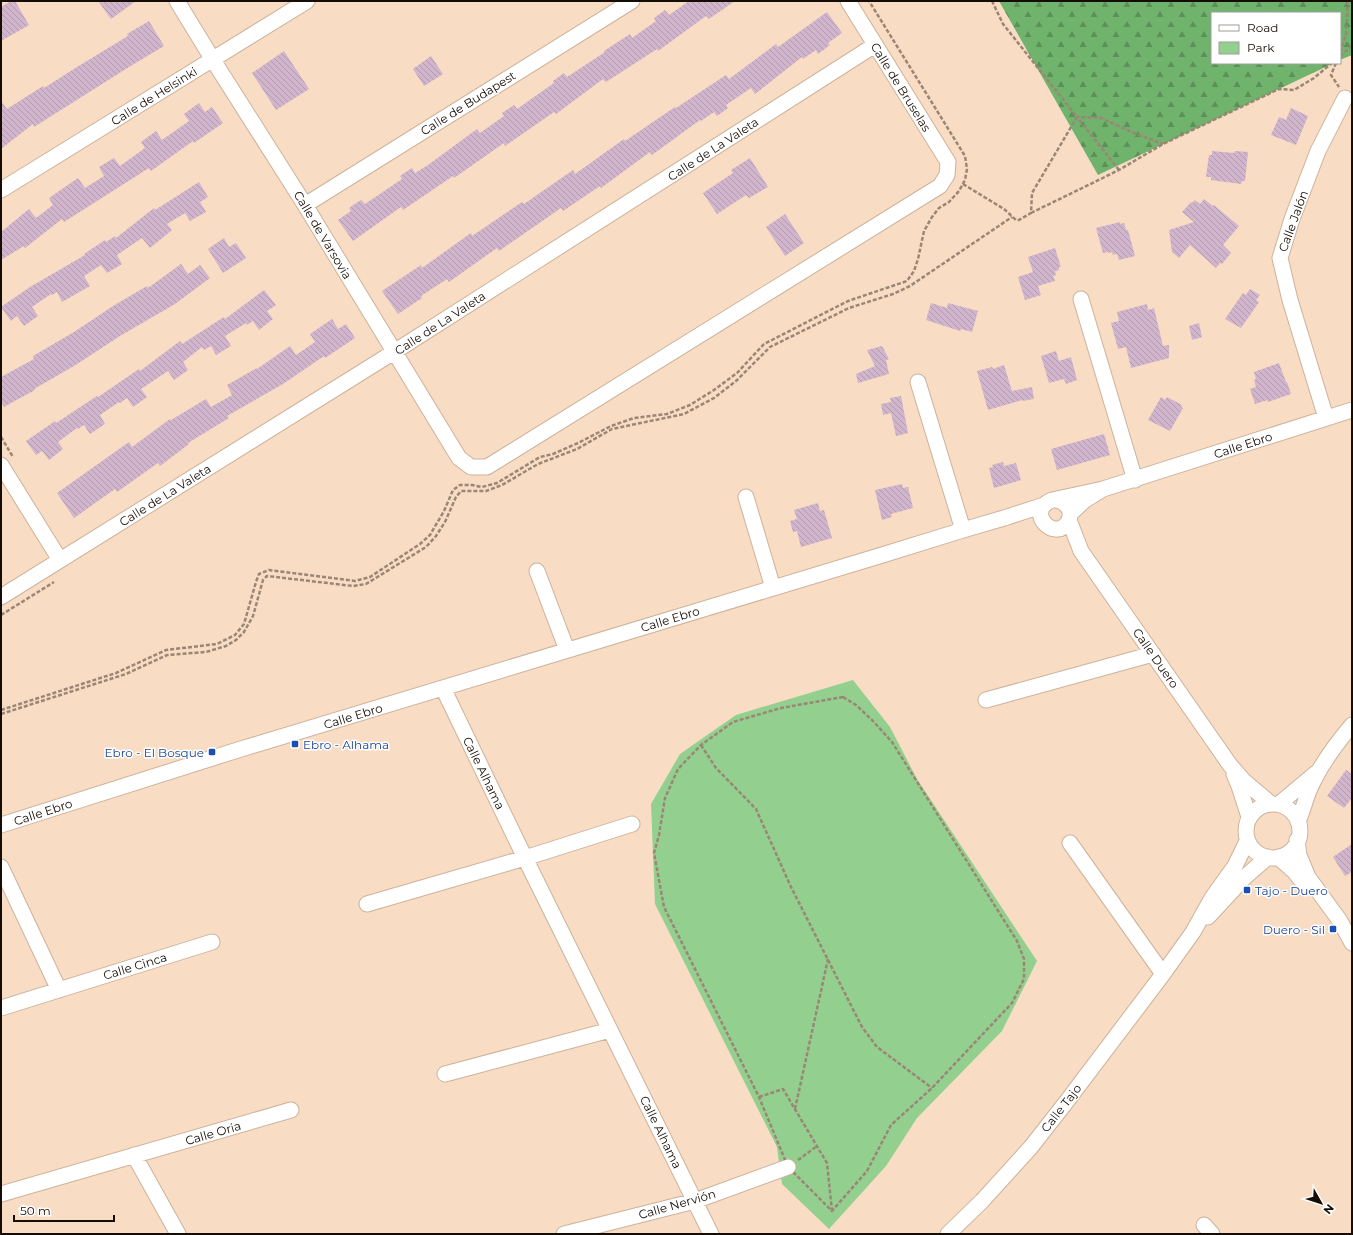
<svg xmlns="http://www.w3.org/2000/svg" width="1353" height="1235" font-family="Montserrat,sans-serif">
<defs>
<pattern id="forest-firs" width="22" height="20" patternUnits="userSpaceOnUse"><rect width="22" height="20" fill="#70b36d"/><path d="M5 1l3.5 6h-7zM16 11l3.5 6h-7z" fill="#5b9058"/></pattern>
<pattern id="building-back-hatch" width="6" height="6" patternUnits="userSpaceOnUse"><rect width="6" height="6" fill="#d1b5cc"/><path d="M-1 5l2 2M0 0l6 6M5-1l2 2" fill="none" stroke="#b39aae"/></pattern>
</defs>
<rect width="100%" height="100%" fill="#f8dcc3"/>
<path fill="url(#forest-firs)" d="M999,1H1352V55L1340,60V13H1212V63H1334L1098,175Z"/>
<path fill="#93d090" d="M853,680L890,727L917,779L1037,961L1002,1031L917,1118L886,1166L829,1229L782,1184L777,1147L655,904L651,804L680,754L736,715Z"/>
<path fill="url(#building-back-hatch)" d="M11,1H15L29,25L1,41V7Z
M98,1H136L111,19Z
M689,1H735L709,19L706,16L658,51L657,49L606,82L603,79L556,114L554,112L505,146L504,143L454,178L453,176L403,210L401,207L353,241L338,220L351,211L349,208L361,200L365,204L402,179L400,176L412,168L415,173L428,165L477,129L480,133L504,116L502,113L514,105L517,109L554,83L553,81L564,73L567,77L605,52L604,51L630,34L632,38L656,21L654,18L665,10L669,15Z
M827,12L842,33L828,43L830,45L818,54L816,50L803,59L802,57L755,94L751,88L726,105L728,108L717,116L714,112L701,121L700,120L652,155L650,152L601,188L600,186L563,211L561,208L499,251L497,248L449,282L447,279L421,296L422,298L398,314L382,291L421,265L422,268L471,233L472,236L522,202L524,204L573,170L575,174L624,139L625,141L675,107L676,108L726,75L729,79L776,44L778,47Z
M149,21L164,46L129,67L34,127L33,124L1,149V101L7,109L43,86L44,88L77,67L128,36L127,34Z
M284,51L309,89L276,110L252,73Z
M431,56L443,74L424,86L413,69Z
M199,103L205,112L212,107L223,123L194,143L193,141L151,171L149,168L64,222L62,219L25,248L24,246L1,260V232L29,209L36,218L53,205L49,198L78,178L85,188L104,176L99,167L114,158L120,166L145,148L141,142L156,131L162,140L189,121L184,114Z
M1291,108L1308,116L1296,145L1271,135L1279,117L1286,120Z
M1212,151L1234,153L1235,151L1248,152L1245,181H1242L1241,184L1211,180V177H1206L1209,155H1212Z
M750,158L768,187L749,198L746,195L717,214L703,193L733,173L731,170Z
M199,182L208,197L200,202L206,212L190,221L185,213L167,224L172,230L150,248L142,238L117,255L122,264L107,273L101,265L84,276L90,286L62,302L57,292L52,295L51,294L32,307L38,316L24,326L17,316L11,321L1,307L30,287L85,255L84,254L105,240L106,242L115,236L116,238L154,208L155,210Z
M1204,199L1213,206L1214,205L1239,226L1223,245L1231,253L1222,264L1220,263L1216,268L1190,245L1179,258L1172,252L1169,230L1194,222L1182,212L1191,202L1192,203L1195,200L1200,204Z
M785,214L804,243L785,256L766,227Z
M1120,222V224L1124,223L1126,230H1128L1135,256L1119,260L1117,254L1113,255L1112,252L1108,253V252L1103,253L1096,228Z
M224,238L229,247L236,243L246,258L223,273L208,249Z
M1055,248L1061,267H1059V270L1055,271L1056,275L1053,276L1055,281L1038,286L1041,295L1025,300L1018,277L1033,272L1028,257Z
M181,264L188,274L200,265L210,278L175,304L120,336L74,366L34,389L35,390L4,407L1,401V377L34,359L33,356L74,332L113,306L147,286L148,288Z
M1250,289L1260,295L1256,300L1259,302L1241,328L1225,319L1243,293L1246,295Z
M264,290L276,305L267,311L273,319L259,330L253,321L247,325L246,323L225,336L231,346L216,355L211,346L204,350L202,347L183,362L188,370L174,380L168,371L141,389L147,397L133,407L127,398L120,403L119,402L100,415L105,424L90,434L84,425L78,429L77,428L58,442L63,449L49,460L42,451L36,455L26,441L55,421L56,423L97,396L98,397L139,369L140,371L180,341L182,344L224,317L225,319Z
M931,303L947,308L948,303L978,311L972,332L961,329L960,331L926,320Z
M1147,304L1148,310L1154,308L1163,346L1169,345V358L1131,368L1126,347L1118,349L1111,323L1119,321L1117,312Z
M332,319L338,329L346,324L355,338L325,358L324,356L283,384L227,416L229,418L188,443L189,444L160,466L158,463L117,492L115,489L74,518L57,493L129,442L132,447L170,419L171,420L206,399L211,407L232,395L227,385L257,368V369L290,346L296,355L315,342L310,334Z
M1199,323L1202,337L1192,340L1189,326Z
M882,346L889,359L886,360L889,374L858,383L856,374L875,366L867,350Z
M1056,351L1059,361L1071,357L1077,380L1066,384L1064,379L1049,383L1041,356Z
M1279,363L1286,382H1287L1291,394L1268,402L1267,400L1255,404L1250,389L1256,387L1254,380L1256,379L1254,372Z
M1004,365L1012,391L1032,387L1034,399L1022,401V400L988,410L977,371L992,367L993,369Z
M901,396L908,433L896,436L891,413L883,415L881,404L891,402L890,398Z
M1161,397L1165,400L1167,397L1182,405L1181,407L1183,408L1170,431L1148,420Z
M1104,434L1110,455L1057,470L1051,449Z
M1003,462L1004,466L1016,463L1021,480L994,488L989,468L993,467L992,465Z
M902,484L903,488L908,487L913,508L891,514L892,517L882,520L875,490Z
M818,503L820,511L824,510L832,538L801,547L797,531L793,532L790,521L797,519L794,510Z
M1346,770L1352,774V798L1344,808L1327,796Z
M1352,844V872L1345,876L1333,857Z"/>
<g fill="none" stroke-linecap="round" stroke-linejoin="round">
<defs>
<path id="minor" d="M177,1L213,60L305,205L459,458L471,467H487L940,186L947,175L948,162L848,1
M1,190L307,1
M305,205L632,1
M1081,299L1135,480
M918,382L963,530
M1326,418L1290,300L1280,258L1292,219L1318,151L1345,98
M1,465L60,560
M1103,489L1352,410
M746,497L773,588
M1056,500C1066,502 1073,510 1069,520C1057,545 1023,512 1052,500L1103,489L1085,500L1070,514
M1069,520L1081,551L1230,765L1244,781L1270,803
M537,571L567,650
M1,597L394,352L875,45
M443,688L525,858L711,1234
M986,700L1153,654
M1234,774L1239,786L1249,817
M1279,804L1316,773
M1246 831a27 27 0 1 1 54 0a27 27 0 1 1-54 0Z
M1298,822C1302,812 1305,802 1308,793C1318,768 1335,745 1352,725
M1,825L241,749L879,556L963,530L1004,518L1044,505
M1297,840L1299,855L1308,877L1340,921L1352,943
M1070,843L1163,974
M1278,857L1294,871L1305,885
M1,867L59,990
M367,904L525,858L632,824
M1208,917L1246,876L1268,857
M1,1008L212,942
M445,1074L610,1030
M134,1155L178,1234
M1,1194L291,1110
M1204,1225L1212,1234
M564,1234L695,1201L788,1167
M948,1234L982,1201L1031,1147L1067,1101L1163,974L1193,932L1212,898L1235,866L1247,841"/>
</defs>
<use href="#minor" stroke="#cdb29a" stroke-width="17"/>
<path stroke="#9b8675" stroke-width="2.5" stroke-dasharray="4 2" stroke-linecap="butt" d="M1340,52L1346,35L1348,1
M1340,56L1352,46
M1336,63L1331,75L1339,87
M1119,170L1077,117L1101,118L1134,133L1163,144
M963,184L1004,209L1016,220H1019L1031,213L1032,193L1077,117L1003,24L992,1
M1031,213L1119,170L1163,144L1279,89L1294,90L1314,78L1332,63
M1,437L13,457
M1,615L54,582
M843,697L856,705L873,721L892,742L1017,941L1024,959V979L1012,1003L932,1088L891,1125L867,1171L832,1211L788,1167L759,1097L664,907L654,853L659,835L665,798L678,769L701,745L733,722L781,708Z
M1,710L116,673L166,650L217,644L235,635L244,624L256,582L259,574L269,570L355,581L370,577L420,544L430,535L444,511L453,490L460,485H472L482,487L497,483L540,457L553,454L578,443L611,426L634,418L667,414L690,405L714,390L737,373L764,344L848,301L907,281L914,271L918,259L924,231L932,217L939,208L949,202L959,191L965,180L967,169L965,156L869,1
M1,714L126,674L167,655L206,652L226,646L236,640L244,632L253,616L263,580L267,576L353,586L366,584L426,547L436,536L445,522L456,497L461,491H486L502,485L538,464L577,449L612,429L684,414L714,398L736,381L770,347L849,308L893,294L910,286L1012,217
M701,745L716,768L756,809L791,887L862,1027L877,1047L932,1088
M759,1097L783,1089L827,1163L832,1211
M795,1109L828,959
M798,1160L817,1146"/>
<use href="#minor" stroke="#fff" stroke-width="15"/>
</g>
<g fill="#1a4fb4" stroke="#fff" stroke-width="1.5">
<rect x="291" y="740" width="8" height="8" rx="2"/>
<rect x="208" y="748" width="8" height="8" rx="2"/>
<rect x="1243" y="886" width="8" height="8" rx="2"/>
<rect x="1329" y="925" width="8" height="8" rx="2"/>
</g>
<g text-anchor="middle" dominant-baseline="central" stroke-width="3" stroke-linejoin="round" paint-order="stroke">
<g font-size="12" fill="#150c05" stroke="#fff">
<text transform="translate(901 87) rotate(58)">Calle de Bruselas</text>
<text transform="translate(154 96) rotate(-32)">Calle de Helsinki</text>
<text transform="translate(468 103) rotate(-32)">Calle de Budapest</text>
<text transform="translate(713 149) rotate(-33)">Calle de La Valeta</text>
<text transform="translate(1293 221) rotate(-70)">Calle Jalón</text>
<text transform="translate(323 235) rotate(59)">Calle de Varsovia</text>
<text transform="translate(440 323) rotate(-33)">Calle de La Valeta</text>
<text transform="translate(1243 445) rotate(-18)">Calle Ebro</text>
<text transform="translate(165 495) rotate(-32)">Calle de La Valeta</text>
<text transform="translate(670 619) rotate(-17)">Calle Ebro</text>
<text transform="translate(1156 658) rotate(55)">Calle Duero</text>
<text transform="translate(353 716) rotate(-17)">Calle Ebro</text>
<text transform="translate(484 773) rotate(64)">Calle Alhama</text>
<text transform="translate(43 812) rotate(-18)">Calle Ebro</text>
<text transform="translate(135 966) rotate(-17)">Calle Cinca</text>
<text transform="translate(1061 1108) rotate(-52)">Calle Tajo</text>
<text transform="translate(661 1132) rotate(64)">Calle Alhama</text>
<text transform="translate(213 1133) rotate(-16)">Calle Oria</text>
<text transform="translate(677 1204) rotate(-16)">Calle Nervión</text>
</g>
<g font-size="12" fill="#164399" stroke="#fff" text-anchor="start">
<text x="303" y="744">Ebro - Alhama</text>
<text x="204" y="752" text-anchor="end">Ebro - El Bosque</text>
<text x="1255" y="890">Tajo - Duero</text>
<text x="1325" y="929" text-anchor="end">Duero - Sil</text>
</g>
</g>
<rect width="1353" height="1235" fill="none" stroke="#150c05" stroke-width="4"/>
<rect x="1211" y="12" width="130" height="52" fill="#ffffff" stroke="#a19e9b"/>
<rect x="1219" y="25" width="20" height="6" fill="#ffffff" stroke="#a19e9b"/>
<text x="1247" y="32" font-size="12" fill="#150c05">Road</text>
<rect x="1219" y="42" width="20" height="12" fill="#93d090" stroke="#a19e9b"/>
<text x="1247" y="52" font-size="12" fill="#150c05">Park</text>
<g transform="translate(1321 1203) rotate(129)" stroke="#ffffff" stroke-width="3" paint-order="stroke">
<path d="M0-3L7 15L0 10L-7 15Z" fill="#150c05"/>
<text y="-6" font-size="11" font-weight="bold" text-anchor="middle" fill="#150c05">N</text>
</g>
<path d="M14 1215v6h100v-6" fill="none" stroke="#150c05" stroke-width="2"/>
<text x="20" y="1215" font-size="12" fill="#150c05" stroke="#ffffff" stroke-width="3" paint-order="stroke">50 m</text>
</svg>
